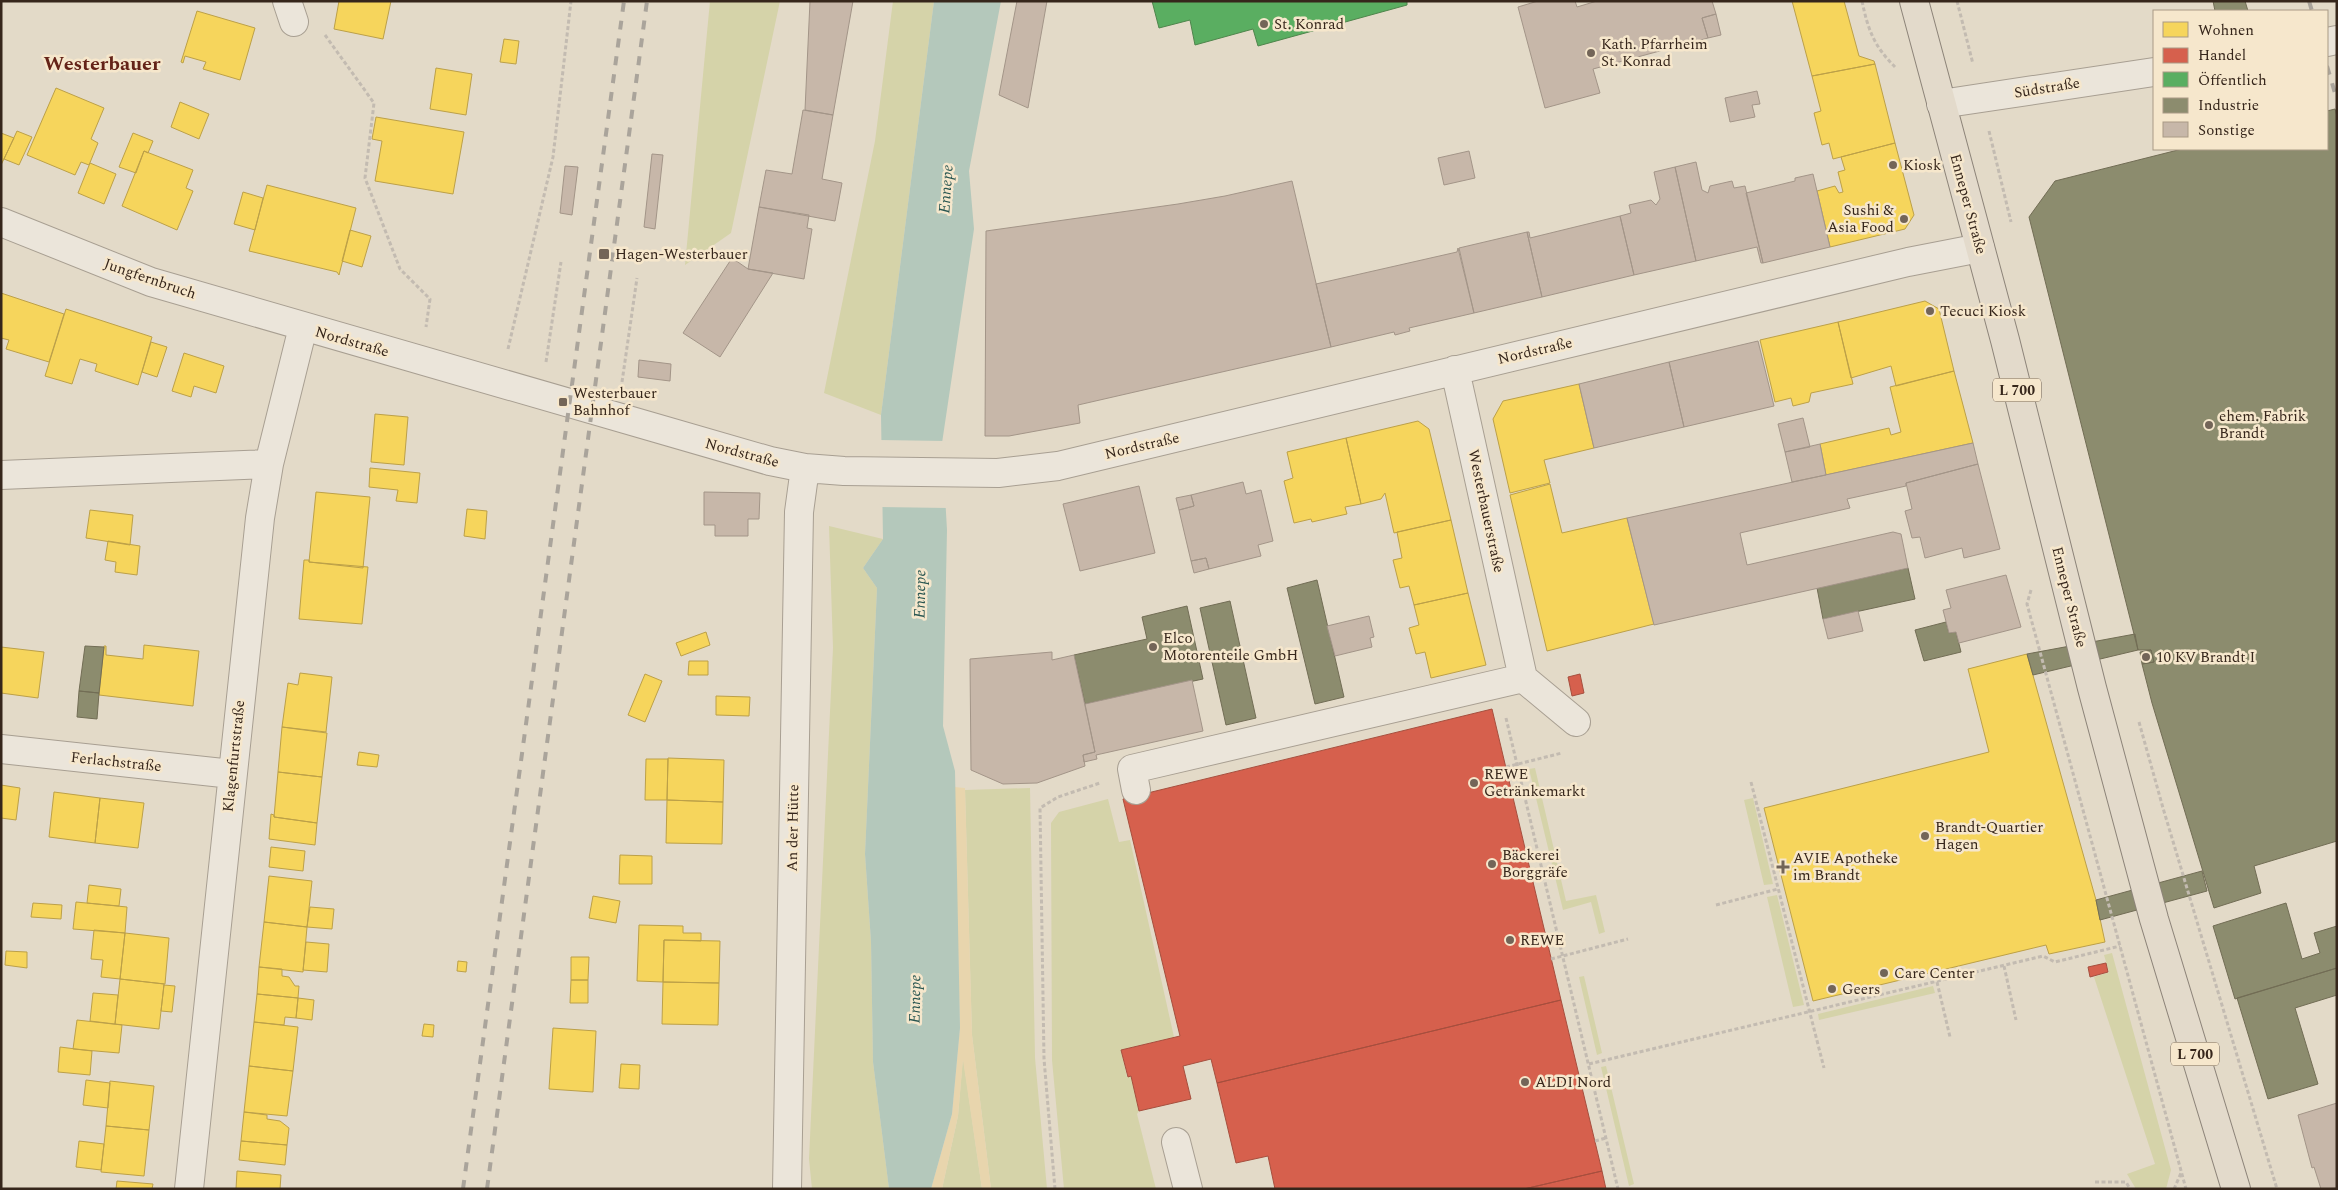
<svg xmlns="http://www.w3.org/2000/svg" width="2338" height="1190" font-family="Spectral,serif">
<rect width="100%" height="100%" fill="#e3dac8"/>
<path fill="#d5d3a9" d="M710,1H780L731,233L685,265Z
M893,1H934L881,415L824,393L875,141Z
M829,526L883,539L863,568L877,588L865,854L871,942L873,1062L889,1189H812L809,1159L833,648Z
M1535,768L1566,901L1596,895L1605,932L1599,934L1591,902L1563,910L1529,769Z
M1030,788L1035,1058L1047,1189H991L972,1035L965,790Z
M1753,798L1773,884L1764,885L1744,800Z
M1108,799L1119,842L1130,840L1174,1037L1121,1050L1127,1077L1131,1076L1139,1111L1137,1114L1156,1189H1064L1052,1060L1051,823L1059,812Z
M1777,895L1804,1005L1793,1007L1767,897Z
M2112,953L2171,1170L2166,1189H2136L2127,1174L2155,1164L2094,977L2109,972L2104,955Z
M1584,976L1602,1053L1597,1055L1579,977Z
M1933,986L1935,993L1819,1020L1818,1014Z
M963,1057L982,1189H942L958,1116Z
M1606,1066L1634,1184L1629,1186L1601,1067Z"/>
<path fill="#e8d5ad" d="M954,787L965,788L972,1035L991,1189H982L963,1060L958,1116L942,1189H931L952,1114L960,1028Z"/>
<path fill="#b4c8bb" d="M934,1H1001L969,171L974,229L942,443L947,530L943,726L955,771L960,1028L952,1114L931,1189H889L873,1062L871,942L865,854L877,588L863,568L883,539L881,415Z"/>
<path fill="#e3dac8" d="M879,440L945,441L948,508L880,507Z"/>
<path fill="#f6d55c" stroke="#bca048" d="M339,1H391L383,39L334,29Z
M1792,1H1844L1859,56L1874,61L1875,64L1812,76Z
M197,11L255,28L240,80L203,69L206,62L185,56L183,63L181,62Z
M504,39L519,41L516,64L500,62Z
M1875,64L1895,143L1833,159L1829,143L1822,145L1814,113L1821,111L1812,76Z
M436,68L472,74L466,115L430,109Z
M56,88L104,108L91,139L98,143L89,165L81,162L75,175L27,155Z
M180,102L209,114L199,139L171,127Z
M376,117L464,132L453,194L375,181L382,141L372,139Z
M17,131L32,137L19,165L4,159Z
M1,133L14,138L1,165Z
M133,133L153,141L148,153L144,151L136,173L119,167Z
M1895,143L1914,215L1905,229L1830,247L1817,191L1835,186L1839,193L1843,192L1838,172L1845,170L1841,157Z
M144,151L193,170L186,188L193,191L177,230L122,206Z
M90,163L116,174L104,204L78,193Z
M267,185L356,208L339,275L337,272L249,251Z
M243,192L263,198L255,230L234,224Z
M350,230L371,236L362,267L342,261Z
M1,293L64,314L49,362L6,349L9,340L1,338Z
M1925,301L1939,309L1954,371L1896,386L1891,366L1851,378L1838,322Z
M66,309L152,337L138,385L95,371L97,364L80,359L72,384L45,376Z
M1838,322L1853,384L1811,393L1809,402L1793,406L1791,398L1775,402L1760,340Z
M151,342L167,347L157,377L142,372Z
M184,353L224,366L216,393L194,386L191,397L172,391Z
M1954,371L1973,443L1826,475L1820,444L1889,428L1891,435L1901,432L1890,387Z
M1579,384L1594,448L1544,460L1550,483L1510,493L1493,419L1503,401Z
M375,414L408,417L404,465L371,462Z
M1418,421L1429,429L1451,520L1394,533L1385,493L1381,499L1361,504L1346,438Z
M1346,438L1361,504L1345,507L1347,514L1312,522L1311,519L1294,523L1284,481L1293,478L1287,452Z
M370,468L420,473L417,503L396,501L398,490L369,487Z
M1550,484L1562,533L1627,518L1654,624L1547,651L1510,495Z
M316,492L370,497L363,568L309,562Z
M467,509L487,511L485,539L464,536Z
M90,510L133,515L130,545L86,538Z
M1451,520L1468,593L1414,605L1409,586L1400,588L1393,560L1402,558L1397,532Z
M108,541L140,546L137,575L115,572L116,562L105,560Z
M304,560H309V562L368,567L362,624L299,619Z
M1468,593L1486,665L1431,678L1425,652L1416,654L1409,628L1419,625L1414,605Z
M706,632L710,645L681,656L676,643Z
M144,645L199,651L193,706L99,695L104,646H106V655L143,659Z
M1,647L44,652L38,698L1,693Z
M2027,654L2096,900L2105,942L2049,954L2046,945L1813,1001L1764,808L1989,752L1968,669Z
M689,661H708V675H688Z
M300,673L332,677L326,732L282,727L288,683L298,685Z
M645,674L662,681L645,722L628,715Z
M716,696L750,697L749,716L716,715Z
M282,727L327,733L322,777L278,772Z
M359,752L379,755L377,767L357,765Z
M668,758L724,760L723,802L667,800Z
M646,759H668L667,800H645Z
M278,772L322,777L317,823L274,817Z
M1,785L20,788L16,820L1,818Z
M54,792L100,798L95,843L49,837Z
M100,798L144,803L138,848L95,843Z
M667,800L723,802L722,844L666,843Z
M271,814L274,815V817L317,823L315,845L269,839Z
M271,847L305,851L303,871L269,867Z
M620,855L652,856V884H619Z
M269,876L312,881L307,927L264,922Z
M89,885L121,889L119,906L87,903Z
M593,896L620,901L616,923L589,918Z
M76,902L127,907L125,933L73,929Z
M33,903L62,905L61,919L31,917Z
M310,907L334,909L332,929L307,927Z
M264,922L307,927L303,972L259,967Z
M639,925L683,926V933H701V941L664,940L663,982L637,981Z
M94,930L125,933L120,979L101,977L103,960L91,959Z
M125,933L169,938L165,984L120,979Z
M664,940L720,941L719,983L663,982Z
M306,942L329,944L327,972L303,970Z
M6,951L27,952V968L5,965Z
M571,957H589L588,980H571Z
M458,961L467,962L466,972L457,971Z
M259,967L282,969V976L289,977L295,986H299L298,998L257,994Z
M120,979L164,984L159,1029L115,1024Z
M571,980H588V1003H570Z
M663,982L719,983L718,1025L662,1024Z
M164,985L175,986L172,1012L161,1011Z
M93,993L118,995L115,1024L90,1021Z
M257,994L298,998L296,1018L285,1017L284,1025L254,1022Z
M298,998L314,1000L312,1020L296,1018Z
M77,1020L122,1025L119,1053L73,1049Z
M254,1022L298,1027L293,1071L249,1066Z
M424,1024L434,1025L433,1037L422,1036Z
M553,1028L596,1031L593,1092L549,1089Z
M60,1047L92,1051L90,1075L58,1072Z
M621,1064L640,1065L639,1089L619,1088Z
M249,1066L293,1071L287,1116L244,1112Z
M86,1080L110,1083L108,1108L83,1105Z
M110,1081L154,1086L149,1130L106,1126Z
M244,1112L267,1115V1119L280,1121L289,1128L287,1145L241,1141Z
M106,1126L149,1130L144,1176L101,1172Z
M79,1141L104,1144L101,1170L76,1167Z
M241,1141L287,1145L285,1165L239,1160Z
M237,1171L281,1175L280,1189H236Z
M117,1181L153,1184L152,1189H116Z"/>
<path fill="#d6604d" stroke="#a64f3e" d="M1580,674L1584,693L1572,696L1568,677Z
M1492,709L1561,1000L1217,1083L1211,1059L1183,1066L1191,1099L1139,1111L1131,1076L1128,1077L1121,1050L1180,1036L1123,799Z
M2106,963L2108,972L2090,977L2088,967Z
M1561,1000L1602,1171L1524,1189H1275L1268,1156L1236,1163L1217,1083Z
M1602,1171L1606,1189H1524Z"/>
<path fill="#5aae61" stroke="#4f854c" d="M1152,1H1407V5L1258,46L1253,29L1195,45L1190,20L1159,28Z"/>
<path fill="#8c8c6e" stroke="#726d55" d="M2213,1H2245L2248,11H2215Z
M2335,109L2337,116V841L2254,866L2261,893L2214,908L2152,703L2142,664L2154,662L2151,650H2138L2029,217L2055,181L2182,149H2327V111Z
M1908,568L1915,599L1823,619L1817,588Z
M1317,580L1344,697L1315,704L1287,588Z
M1230,601L1256,718L1226,725L1200,608Z
M1187,606L1203,679L1085,704L1074,655L1147,639L1142,617Z
M1946,622L1949,633L1956,632L1961,652L1924,661L1915,630Z
M2135,634L2138,650L2033,675L2027,654Z
M85,646L104,647L99,693L79,691Z
M2151,650L2154,662L2142,664L2140,652Z
M79,691L99,693L97,719L77,717Z
M2202,871L2207,891L2100,920L2096,900Z
M2286,903L2302,959L2320,953L2314,933L2337,926V968L2235,999L2213,926Z
M2337,968V995L2295,1008L2318,1084L2268,1099L2237,998Z"/>
<path fill="#c7b7a9" stroke="#a39588" d="M810,1H853L833,115L805,110Z
M1017,1H1047L1028,108L999,95Z
M1538,1H1575L1577,7L1597,1H1712L1716,14L1702,18L1708,38L1593,69L1600,93L1545,108L1518,7Z
M1716,14L1721,35L1708,38L1702,18Z
M1757,91L1760,104L1752,105L1755,117L1730,122L1725,98Z
M803,110L833,115L822,179L842,183L835,221L759,207L766,170L792,174Z
M1469,151L1475,178L1444,185L1438,158Z
M652,154L663,155L655,229L644,227Z
M1696,162L1702,190L1708,193L1710,186L1732,181L1734,188L1745,186L1763,263H1761L1757,247L1696,261L1675,167Z
M565,166L578,167L572,215L560,213Z
M1675,167L1696,261L1634,275L1620,216L1631,213L1629,205L1651,200L1656,205L1660,199L1654,172Z
M1813,174L1830,247L1763,263L1746,193L1795,181V178Z
M1292,181L1331,347L1078,405L1080,423L1009,436H985L986,231L1178,204L1225,196Z
M759,207L809,215L807,228L812,229L804,279L748,269Z
M1620,216L1634,275L1542,297L1527,232H1529L1530,238Z
M1527,232L1542,297L1474,313L1459,248Z
M1458,248L1474,313L1409,328L1410,331L1395,335L1394,332L1331,347L1316,284L1457,252Z
M732,258L748,269L773,273L720,357L683,333Z
M1758,341L1774,406L1684,427L1669,362Z
M639,360L671,364L670,381L638,377Z
M1669,362L1684,427L1594,448L1579,384Z
M1803,418L1810,447L1785,452L1778,424Z
M1973,443L1978,464L1906,483V486L1847,499L1850,508L1740,533L1747,565L1893,532L1901,534L1908,568L1654,625L1627,518Z
M1820,444L1826,475L1792,482L1785,452Z
M1978,464L2000,549L1964,558L1962,548L1925,558L1920,537L1912,538L1905,511L1912,509L1906,483Z
M1243,482L1246,494L1261,490L1273,541L1258,545L1261,556L1209,569L1206,558L1191,561L1179,510L1194,506L1191,495Z
M1139,486L1155,553L1080,571L1063,504Z
M704,492L760,493L759,519H748V536H715V525H704Z
M1191,495L1194,506L1179,510L1176,498Z
M1206,558L1209,569L1194,573L1191,561Z
M2006,575L2021,627L1959,643L1956,632L1949,633L1943,610L1951,608L1946,590Z
M1858,611L1863,631L1828,639L1823,619Z
M1369,616L1374,637L1370,638L1372,647L1335,656L1327,626Z
M1052,652V660L1074,655L1095,752L1083,755L1085,766L1037,783L1003,784L971,770L970,659Z
M1192,680L1203,731L1096,755L1097,759L1084,762L1083,755L1095,752L1085,704Z
M2337,1103V1188L2321,1189L2314,1167L2312,1168L2298,1115Z"/>
<g fill="none" stroke-linecap="round" stroke-linejoin="round">
<defs>
<path id="minor" d="M287,1L294,22
M2327,42L2337,40
M1941,104L2154,72
M1,222L151,282L770,461L805,468L844,471L998,473L1058,466L1908,262L1980,248
M1455,370L1523,678L1576,722
M1,475L269,464
M1,749L232,774
M1136,790L1132,769L1523,678
M1176,1142L1188,1189
M189,1189L260,518L269,464L303,327
M787,1189L799,512L805,468"/>
<path id="major" d="M1914,1L2005,340L2092,688L2154,919L2236,1189"/>
</defs>
<use href="#minor" stroke="#a89f92" stroke-width="30"/>
<use href="#major" stroke="#8d8479" stroke-width="30"/>
<path stroke="#c3bbb1" stroke-width="3" stroke-dasharray="4 2.5" stroke-linecap="butt" d="M1862,1C1868,30 1874,46 1895,67
M1957,1L1973,64
M325,35L374,103L365,178L400,269L430,299L426,327
M1989,131L2011,222
M508,349L553,157L571,1
M546,362L561,262
M622,382L637,278
M2031,590L2027,604L2186,1189
M1506,718L1618,1189
M2139,722L2163,808L2277,1189
M1506,767L1562,753
M1751,782L1824,1068
M1716,905L1778,889
M1551,959L1628,939
M2004,966L2016,1020
M1937,982L1950,1037
M1589,1064L2043,956L2055,962L2120,946
M1595,1141L1606,1138
M2095,1182H2126L2130,1189
M1055,1189L1044,1059L1040,808L1058,797L1100,783
M2174,1189L2181,1173"/>
<use href="#minor" stroke="#ebe5da" stroke-width="28"/>
<use href="#major" stroke="#e3dacb" stroke-width="28"/>
<path stroke="#aaa49b" stroke-width="4" stroke-dasharray="9 9" stroke-linecap="butt" d="M2309,1L2312,11
M2327,66L2337,100
M463,1189L624,1
M487,1189L647,1"/>
</g>
<g fill="#736558" stroke="#f6e7cc" stroke-width="2">
<circle cx="1264" cy="24" r="5"/>
<circle cx="1591" cy="53" r="5"/>
<circle cx="1893" cy="165" r="5"/>
<circle cx="1904" cy="219" r="5"/>
<rect x="598" y="248" width="12" height="12" rx="2.5"/>
<circle cx="1930" cy="311" r="5"/>
<rect x="558" y="397" width="10" height="10" rx="2.5"/>
<circle cx="2209" cy="425" r="5"/>
<circle cx="1153" cy="647" r="5"/>
<circle cx="2146" cy="657" r="5"/>
<circle cx="1474" cy="783" r="5"/>
<circle cx="1925" cy="836" r="5"/>
<circle cx="1492" cy="864" r="5"/>
<path d="M1780.5 859.5h5v5h5v5h-5v5h-5v-5h-5v-5h5z"/>
<circle cx="1510" cy="940" r="5"/>
<circle cx="1884" cy="973" r="5"/>
<circle cx="1832" cy="989" r="5"/>
<circle cx="1525" cy="1082" r="5"/>
</g>
<g text-anchor="middle" dominant-baseline="central" stroke-width="5" stroke-linejoin="round" paint-order="stroke">
<g fill="#f6e7cc" stroke="#706050" stroke-width="1">
<rect x="1993" y="378.5" width="48" height="23" rx="4"/>
<rect x="2171" y="1042.5" width="48" height="23" rx="4"/>
</g>
<g font-size="14" font-weight="bold" fill="#36261b">
<text x="2017" y="390">L 700</text>
<text x="2195" y="1054">L 700</text>
</g>
<g font-size="15" fill="#36261b" stroke="#f6e7cc" text-anchor="start">
<text x="1274" y="24">St. Konrad</text>
<text x="1601" y="44">Kath. Pfarrheim<tspan x="1601" dy="17">St. Konrad</tspan></text>
<text x="1903" y="165">Kiosk</text>
<text x="1894" y="210" text-anchor="end">Sushi &amp;<tspan x="1894" dy="17">Asia Food</tspan></text>
<text x="615" y="254">Hagen-Westerbauer</text>
<text x="1940" y="311">Tecuci Kiosk</text>
<text x="573" y="393">Westerbauer<tspan x="573" dy="17">Bahnhof</tspan></text>
<text x="2219" y="416">ehem. Fabrik<tspan x="2219" dy="17">Brandt</tspan></text>
<text x="1163" y="638">Elco<tspan x="1163" dy="17">Motorenteile GmbH</tspan></text>
<text x="2156" y="657">10 KV Brandt I</text>
<text x="1484" y="774">REWE<tspan x="1484" dy="17">Getränkemarkt</tspan></text>
<text x="1935" y="827">Brandt-Quartier<tspan x="1935" dy="17">Hagen</tspan></text>
<text x="1502" y="855">Bäckerei<tspan x="1502" dy="17">Borggräfe</tspan></text>
<text x="1793" y="858">AVIE Apotheke<tspan x="1793" dy="17">im Brandt</tspan></text>
<text x="1520" y="940">REWE</text>
<text x="1894" y="973">Care Center</text>
<text x="1842" y="989">Geers</text>
<text x="1535" y="1082">ALDI Nord</text>
</g>
<g font-size="15" fill="#36261b" stroke="#f6e7cc">
<text transform="translate(2047 88) rotate(-9)">Südstraße</text>
<text transform="translate(1968 204) rotate(75)">Enneper Straße</text>
<text transform="translate(150 279) rotate(19)">Jungfernbruch</text>
<text transform="translate(352 342) rotate(16)">Nordstraße</text>
<text transform="translate(1535 351) rotate(-13)">Nordstraße</text>
<text transform="translate(1142 446) rotate(-13)">Nordstraße</text>
<text transform="translate(742 453) rotate(15)">Nordstraße</text>
<text transform="translate(1486 511) rotate(78)">Westerbauerstraße</text>
<text transform="translate(2069 597) rotate(76)">Enneper Straße</text>
<text transform="translate(234 756) rotate(-84)">Klagenfurtstraße</text>
<text transform="translate(116 762) rotate(6)">Ferlachstraße</text>
<text transform="translate(793 828) rotate(-89)">An der Hütte</text>
</g>
<g font-size="16" font-style="italic" fill="#295651" stroke="#f6e7cc">
<text transform="translate(946 189) rotate(-86)">Ennepe</text>
<text transform="translate(920 594) rotate(-89)">Ennepe</text>
<text transform="translate(915 999) rotate(-89)">Ennepe</text>
</g>
<g font-size="20" font-weight="bold" fill="#642318" stroke="#f6e7cc">
<text x="102" y="64">Westerbauer</text>
</g>
</g>
<rect width="2338" height="1190" fill="none" stroke="#36261b" stroke-width="5"/>
<rect x="2153" y="10" width="175" height="140" fill="#f6e7cc" stroke="#a99a85"/>
<rect x="2163" y="22" width="25" height="15" fill="#f6d55c" stroke="#a99a85"/>
<text x="2198" y="35" font-size="15" fill="#36261b">Wohnen</text>
<rect x="2163" y="48" width="25" height="15" fill="#d6604d" stroke="#a99a85"/>
<text x="2198" y="60" font-size="15" fill="#36261b">Handel</text>
<rect x="2163" y="72" width="25" height="15" fill="#5aae61" stroke="#a99a85"/>
<text x="2198" y="85" font-size="15" fill="#36261b">Öffentlich</text>
<rect x="2163" y="98" width="25" height="15" fill="#8c8c6e" stroke="#a99a85"/>
<text x="2198" y="110" font-size="15" fill="#36261b">Industrie</text>
<rect x="2163" y="122" width="25" height="15" fill="#c7b7a9" stroke="#a99a85"/>
<text x="2198" y="135" font-size="15" fill="#36261b">Sonstige</text>
</svg>
